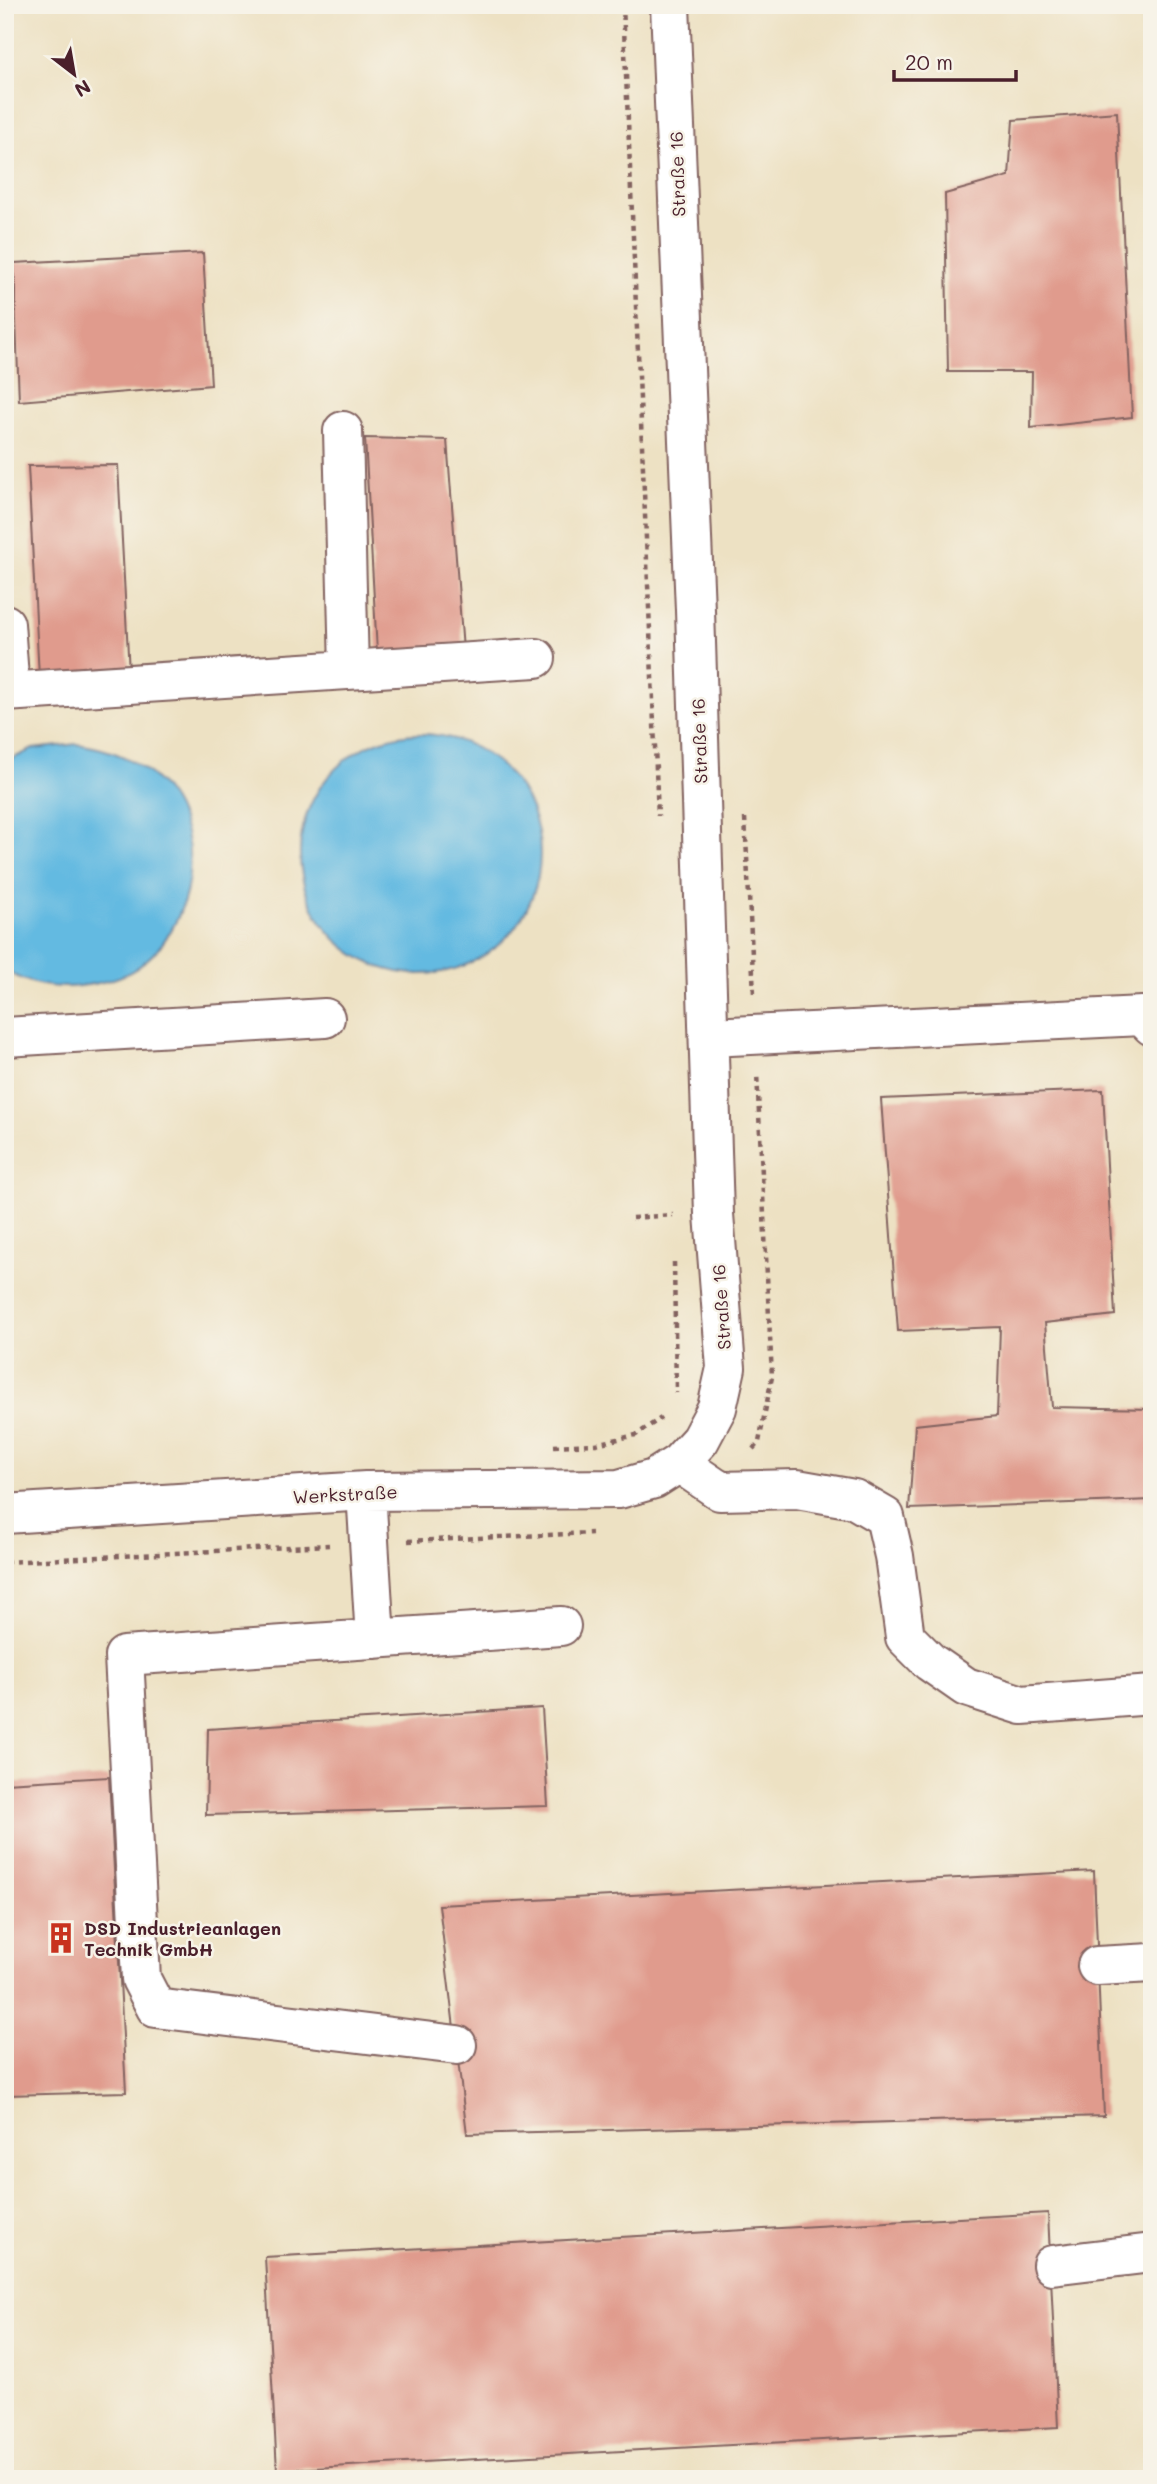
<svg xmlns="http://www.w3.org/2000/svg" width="1157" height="2484" font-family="Mali,sans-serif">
<rect width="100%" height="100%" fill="#f7f3e8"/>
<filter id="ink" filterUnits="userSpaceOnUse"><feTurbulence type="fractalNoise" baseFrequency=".0143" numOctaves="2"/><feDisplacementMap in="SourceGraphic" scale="14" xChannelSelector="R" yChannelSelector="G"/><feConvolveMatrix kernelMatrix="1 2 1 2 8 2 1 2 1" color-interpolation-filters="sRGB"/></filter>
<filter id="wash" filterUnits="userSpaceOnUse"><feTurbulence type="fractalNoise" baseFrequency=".00686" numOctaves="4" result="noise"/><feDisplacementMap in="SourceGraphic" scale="28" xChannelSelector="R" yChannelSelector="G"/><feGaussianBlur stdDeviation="1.57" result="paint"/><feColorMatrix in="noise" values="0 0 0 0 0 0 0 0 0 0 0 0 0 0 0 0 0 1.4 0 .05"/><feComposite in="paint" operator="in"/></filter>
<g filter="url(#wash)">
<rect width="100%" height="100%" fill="#ede1c3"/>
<path fill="#64bae1" stroke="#576c86" stroke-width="2" d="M300 854a120 120 0 1 1 240 0a120 120 0 1 1-240 0Z
M77,744C98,747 118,752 137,764C208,810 205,914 141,965C126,977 106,982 87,985C60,990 28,986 5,970V762L33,749Z"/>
<g id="blocks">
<path fill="#e09b8d" d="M1117,112L1132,417L1031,428L1032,372H948L945,194L1009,176L1013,120Z
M203,253L211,385L19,401L14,263Z
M365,438L447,440L463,650L377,652Z
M118,465L129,673L39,677L28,466Z
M1103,1090L1115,1315L1045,1323L1052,1407L1152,1409V1500L909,1509L915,1425L997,1416L1000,1327L898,1331L881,1099Z
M542,1708L548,1806L206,1815L208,1729Z
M109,1777L126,2092L5,2095V1783Z
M1094,1871L1104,2116L467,2134L439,1905Z
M1048,2213L1058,2427L277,2470L265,2257Z"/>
</g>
</g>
<g filter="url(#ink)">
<use href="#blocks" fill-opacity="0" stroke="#836360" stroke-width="2"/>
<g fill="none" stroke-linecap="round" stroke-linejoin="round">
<defs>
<path id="minor" d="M343,431L349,670
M5,624L10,691
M5,692L536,658
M5,1037L325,1018
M710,1037L1142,1016L1152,1026
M679,1463L720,1491L797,1489L854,1499L885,1517L894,1556L905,1637L930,1662L966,1687L1022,1705L1152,1695
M366,1491L375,1639
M5,1514L366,1491L619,1489L654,1479L679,1463L700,1440L717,1408L726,1368L714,1214L695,610L670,5
M1097,1966L1152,1963
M457,2045L156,2008L141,1979L124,1656L561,1626
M1052,2265L1152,2253"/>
</defs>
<use href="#minor" stroke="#836360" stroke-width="42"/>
<path stroke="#836360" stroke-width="4.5" stroke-dasharray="5 5" stroke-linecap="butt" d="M623,5L658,816
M745,818L754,994
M632,1218L673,1215
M674,1262L676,1393
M554,1446L596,1444L636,1435L661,1418
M753,1449L759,1442L772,1377L757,1073
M408,1541L592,1533
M5,1562L329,1545"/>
<use href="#minor" stroke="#fff" stroke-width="38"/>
</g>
</g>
<defs>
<symbol id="building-bare" viewBox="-9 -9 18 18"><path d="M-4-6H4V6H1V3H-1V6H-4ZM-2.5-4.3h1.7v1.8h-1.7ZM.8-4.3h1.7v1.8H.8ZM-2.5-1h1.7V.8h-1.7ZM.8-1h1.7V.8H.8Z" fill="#c8321e" stroke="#f7f3e8" stroke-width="2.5" paint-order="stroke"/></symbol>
</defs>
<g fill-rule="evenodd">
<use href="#building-bare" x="39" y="1916" width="44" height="44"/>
</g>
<g text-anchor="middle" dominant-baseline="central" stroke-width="5" stroke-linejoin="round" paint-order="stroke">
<g font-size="18" fill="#4a1f2b" stroke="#f7f3e8">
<text transform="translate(677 174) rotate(-92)">Straße 16</text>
<text transform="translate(699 741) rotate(-92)">Straße 16</text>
<text transform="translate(721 1307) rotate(-94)">Straße 16</text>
<text transform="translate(345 1494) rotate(-3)">Werkstraße</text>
</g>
<g font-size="18" font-weight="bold" fill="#4a1f2b" stroke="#f7f3e8" text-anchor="start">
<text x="84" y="1928">DSD Industrieanlagen<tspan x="84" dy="21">Technik GmbH</tspan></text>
</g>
</g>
<rect width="1157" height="2484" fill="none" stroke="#f7f3e8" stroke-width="28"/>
<g transform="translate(74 74) rotate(149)" stroke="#f7f3e8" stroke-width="5" paint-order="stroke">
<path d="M0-5L12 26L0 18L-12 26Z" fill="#4a1f2b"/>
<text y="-10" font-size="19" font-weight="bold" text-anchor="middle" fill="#4a1f2b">N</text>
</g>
<path d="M894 70v10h122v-10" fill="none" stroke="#4a1f2b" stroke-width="3.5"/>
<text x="905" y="70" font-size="21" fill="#4a1f2b" stroke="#f7f3e8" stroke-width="5" paint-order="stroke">20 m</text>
</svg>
